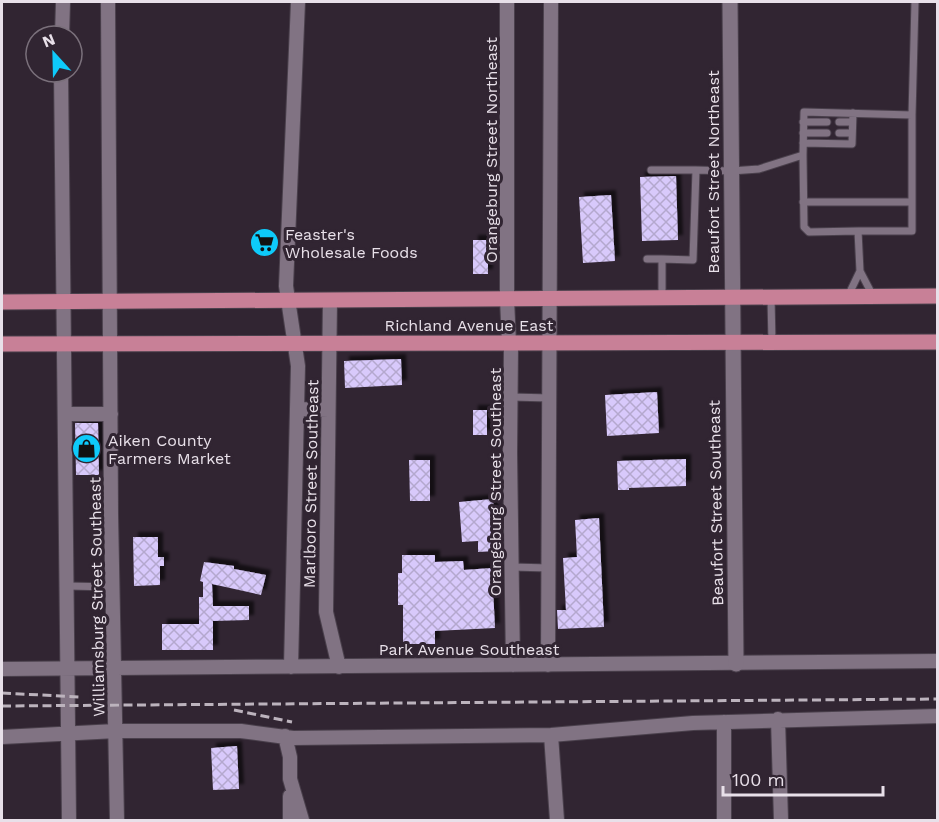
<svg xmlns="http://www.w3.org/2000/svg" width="939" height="822" font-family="'Work Sans',sans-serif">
<defs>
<pattern id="building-cross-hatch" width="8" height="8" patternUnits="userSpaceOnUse" patternTransform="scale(1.5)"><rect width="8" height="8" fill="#d8c9fb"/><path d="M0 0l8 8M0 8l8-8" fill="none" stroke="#b4a8ce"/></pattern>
<filter id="shadow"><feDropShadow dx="5" dy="-5" stdDeviation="1.5" flood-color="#0009"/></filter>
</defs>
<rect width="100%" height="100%" fill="#312532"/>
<path fill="url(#building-cross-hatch)" filter="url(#shadow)" d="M676,176L678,240L642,241L640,177Z
M611,195L615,261L583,263L579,197Z
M473,240H488V274H473Z
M401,359L402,385L345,388L344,361Z
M657,392L659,433L607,436L605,395Z
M473,410H487V435H473Z
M75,423H98L99,475H76Z
M686,459V486L629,488V490H618L617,461Z
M409,460H430V501H410Z
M493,499L496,551L478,552V541L462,542L459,502Z
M599,518L604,627L558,629L557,610H566L563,558L577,557L575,520Z
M133,537H158V557H164V566H160V585L134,586Z
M402,555H435V562L463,561L464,570L492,568L495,628L435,631V644H403V605H398V573H402Z
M204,562L234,566V569L266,575L261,595L212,584L213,606H249V620L213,621V650H162V624H199V597H203V582L200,581Z
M237,746L239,789L213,790L211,748Z"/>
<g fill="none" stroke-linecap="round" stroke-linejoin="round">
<defs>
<path id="service" d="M912,115L915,2
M803,122H827
M839,122H852
M803,133H827
M839,133H852
M803,143L852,144L853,113
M803,155L804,227L809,232L858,231
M651,170H696
M803,202H912
M647,259H662
M848,296L860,271
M662,298V259L693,260L696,170L731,171L759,169L803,155L804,112L912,115V231H858L860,271L873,296
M771,298L772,343
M511,397L550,398
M512,567L549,568
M68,586L113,587"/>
<path id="minor" d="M108,2L111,514L117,820
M507,2V299L509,343L511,347L510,453L513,665
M62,36L63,2
M61,72L69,820
M330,300L326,612L339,667
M297,409L328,410
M65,414H111
M548,665L551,2
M291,667L298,366L286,286L298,2
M2,669L938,661
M778,719L781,820
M724,722V820
M551,735L557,820
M285,736L290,757V779L302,820
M2,737L116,731H241L293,738L551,735L693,723L938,716
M290,796V820"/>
<path id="tertiary" d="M730,2L736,664"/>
<path id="primary" d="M2,302L938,296
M2,344L938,342"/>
</defs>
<use href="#service" stroke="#4a404c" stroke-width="9"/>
<use href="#minor" stroke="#4a404c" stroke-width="16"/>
<use href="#tertiary" stroke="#4a404c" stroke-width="17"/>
<use href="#primary" stroke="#4a404c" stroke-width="17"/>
<use href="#service" stroke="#817383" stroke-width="7"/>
<use href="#minor" stroke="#817383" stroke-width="14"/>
<use href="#tertiary" stroke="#817383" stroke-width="15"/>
<use href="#primary" stroke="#c88097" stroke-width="15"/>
<path stroke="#bcb3bd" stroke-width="3" stroke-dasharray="9 4.5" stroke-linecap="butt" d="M2,693L79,697
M2,706L938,699
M234,710L292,722"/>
</g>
<defs>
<symbol id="supermarket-disc" viewBox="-11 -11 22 22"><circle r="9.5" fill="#0ecafa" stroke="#312532"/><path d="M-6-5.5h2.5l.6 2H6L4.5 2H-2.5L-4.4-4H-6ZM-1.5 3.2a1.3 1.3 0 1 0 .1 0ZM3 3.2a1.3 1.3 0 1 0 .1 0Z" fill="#111"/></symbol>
<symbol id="shop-disc" viewBox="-11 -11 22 22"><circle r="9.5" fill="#0ecafa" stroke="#312532"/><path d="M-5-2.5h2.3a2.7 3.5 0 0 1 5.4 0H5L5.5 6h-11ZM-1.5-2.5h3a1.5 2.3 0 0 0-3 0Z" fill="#111"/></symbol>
</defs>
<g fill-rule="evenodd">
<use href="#supermarket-disc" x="248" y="226" width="33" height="33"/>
<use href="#shop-disc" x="70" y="432" width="33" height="33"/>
</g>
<g text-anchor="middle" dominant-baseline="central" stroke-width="6" stroke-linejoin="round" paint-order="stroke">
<g font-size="16" fill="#e8e0e9" stroke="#312532">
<text transform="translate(491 150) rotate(-90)">Orangeburg Street Northeast</text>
<text transform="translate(713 172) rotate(-90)">Beaufort Street Northeast</text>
<text x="469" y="325">Richland Avenue East</text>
<text transform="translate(495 482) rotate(-90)">Orangeburg Street Southeast</text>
<text transform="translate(311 484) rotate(-89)">Marlboro Street Southeast</text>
<text transform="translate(716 503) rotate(-91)">Beaufort Street Southeast</text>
<text transform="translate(97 597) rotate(-91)">Williamsburg Street Southeast</text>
<text x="469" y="649">Park Avenue Southeast</text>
</g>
<g font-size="16" fill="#e8e0e9" stroke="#312532" text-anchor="start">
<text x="285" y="234">Feaster's<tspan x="285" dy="18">Wholesale Foods</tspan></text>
<text x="108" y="440">Aiken County<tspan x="108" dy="18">Farmers Market</tspan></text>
</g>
</g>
<rect width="939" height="822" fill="none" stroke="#e8e0e9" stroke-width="6"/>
<g transform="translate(54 54) rotate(338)"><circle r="28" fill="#312532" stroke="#7a707b" stroke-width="1.5"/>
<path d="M0-4.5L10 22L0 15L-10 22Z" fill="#0ecafa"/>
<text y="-9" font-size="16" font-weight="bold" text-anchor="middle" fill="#e8e0e9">N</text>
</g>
<path d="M723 786v9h160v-9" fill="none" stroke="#e8e0e9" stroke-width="3"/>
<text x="732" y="786" font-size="18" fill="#e8e0e9" stroke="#312532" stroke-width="4.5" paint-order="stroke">100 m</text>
</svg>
